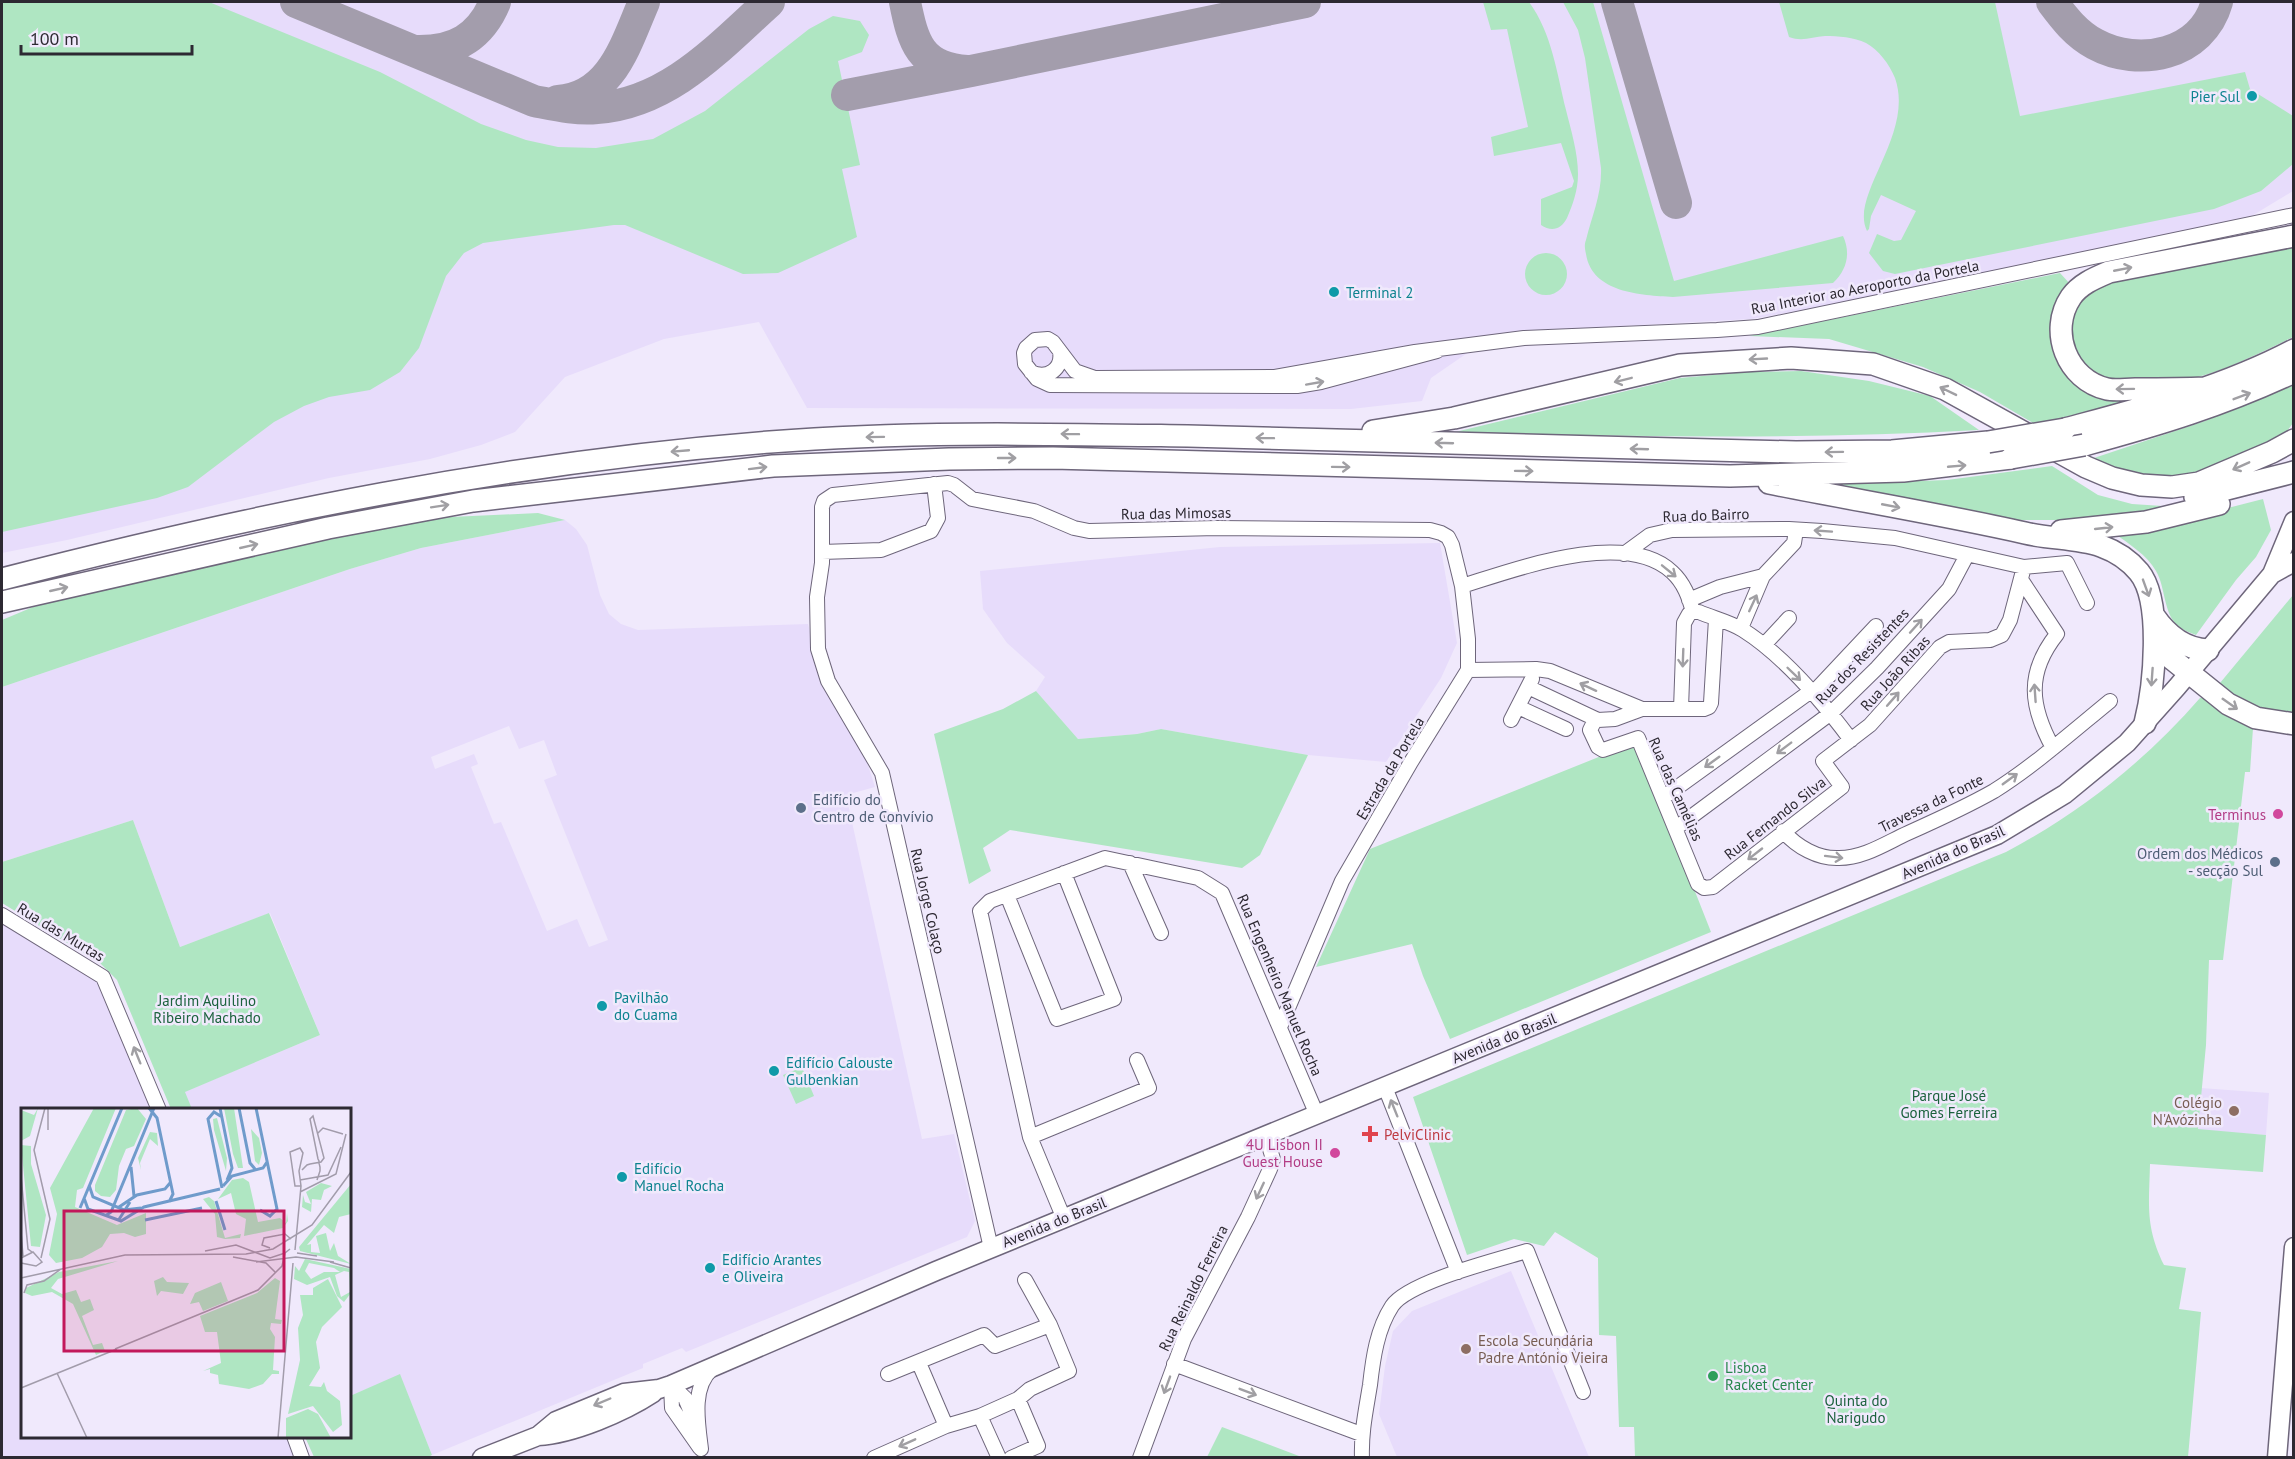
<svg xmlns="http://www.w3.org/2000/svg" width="2295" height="1459" font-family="'PT Sans',sans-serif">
<rect width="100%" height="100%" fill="#f0e9fc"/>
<path fill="#e7dcfb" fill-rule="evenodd" d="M2,2H2293V191L2250,217L1820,307L1751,319L1566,329L1492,336L1431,378L1422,401L1351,409L807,408L759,322L664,339L565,377L515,432L481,445L430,459L329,478L67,540L2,553Z
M565,520L576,529L587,545L600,595L609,614L621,624L638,630L808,624L824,682L866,759L875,787L846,795L922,1139L954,1134L975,1221L967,1237L686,1352L682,1348L643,1364V1368L432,1455L400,1375L350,1396V1110L192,1109L184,1092L320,1035L270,913L180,947L133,820L2,862V687L350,569L421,548ZM509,726L519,749L544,740L557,775L544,780L608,940L589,947L577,919L547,931L501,822L494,824L471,767L478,764L474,754L435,769L431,757Z
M1440,543L1457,643L1441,678L1386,762L1308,755L1161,729L1137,734L1078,739L1036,691L1045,677L1007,643L983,609L980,571L1220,547Z
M2,922L92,976L104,990L154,1109L22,1110V1436L288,1437L297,1457L2,1458Z
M2201,1088L2269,1093L2266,1135L2198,1130Z
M1511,1271L1589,1457H1397L1379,1414L1385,1366L1393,1331L1412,1311Z"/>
<path fill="#afe6c2" d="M2,2H209L380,72L481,124L526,140L558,147L596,148L653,139L705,111L809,29L833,16L860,21L869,35L862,52L838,61L860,165L842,169L857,237L778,273L743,274L625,225H614L483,243L464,253L446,276L419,348L400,372L370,390L329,397L304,406L274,422L188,487L157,498L2,532Z
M1483,2H1529C1552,33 1557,74 1566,110C1571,130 1578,153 1578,174C1578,190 1573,204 1567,218C1561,230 1551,232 1541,225V199L1572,187L1574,181L1561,143L1494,156L1491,137L1528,127L1507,29L1491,30Z
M1563,2H1593L1674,281L1843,236C1851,253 1847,270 1833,283L1673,297C1641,295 1592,293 1586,254C1585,249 1584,245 1586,240C1592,215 1602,194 1601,168L1585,58L1578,30Z
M1779,2H1995L2020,116L2245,72L2250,89L2293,116V164L2261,191L2214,209L1895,274L1883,271L1869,253L1877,234L1894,241L1901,240L1916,211L1881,195L1871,216L1869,229L1867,231C1849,195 1915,135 1895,78C1889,64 1879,50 1866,43C1854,37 1838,36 1825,36C1812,37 1802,42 1789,37Z
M2293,244V337C2251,357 2204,382 2156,384C2136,385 2096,380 2081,367C2064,353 2063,316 2078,300C2089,289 2104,283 2117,276Z
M1525 274a21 21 0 1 1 42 0a21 21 0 1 1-42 0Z
M2060,273L2071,285V375L2151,394L2095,410L2035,424L1980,392L1923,367L1829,339L1749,336Z
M1801,371L1869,381L1930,396L1979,430C1803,440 1627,436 1451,433L1680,378L1746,372Z
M2293,383V423L2282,438L2203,471L2179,476L2132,475L2091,459L2205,421Z
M2052,466L2098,495L2132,504L2178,507L2093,520H2010L1836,484L1947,480Z
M2263,499L2271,530L2256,557L2236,580L2196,635C2190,633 2184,630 2179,627C2163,614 2166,588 2156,571C2147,555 2129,544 2114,533L2177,521Z
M538,513L565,520L421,548L350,569L2,687V620L33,607L274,547L429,518Z
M2293,595V714C2259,708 2247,706 2220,683Z
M1036,691L1078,739L1137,734L1161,729L1308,755L1260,855L1242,868L1010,830L983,848L991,871L969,884L934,734L1003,709Z
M2205,697L2232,718L2253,728L2250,772H2245L2223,960H2209L2206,1045L2198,1129L2266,1135L2263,1172L2150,1164C2149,1205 2145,1226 2164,1265L2186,1268L2179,1309L2201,1312L2188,1457H1635L1634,1427H1619L1616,1336L1599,1335L1598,1258L1555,1232L1544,1246L1514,1239L1467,1255L1413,1097L2006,852C2080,813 2145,761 2200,698Z
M1636,742L1711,932L1450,1039L1423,976L1412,944L1316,967L1370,849Z
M133,820L180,947L269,913L320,1035L185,1092L192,1109H171L117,980L100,963L2,903V862Z
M802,1067L814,1096L796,1104L783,1075Z
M400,1374L432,1455L426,1458L314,1457L305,1437L350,1436V1396Z
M1222,1427L1299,1456L1207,1457Z"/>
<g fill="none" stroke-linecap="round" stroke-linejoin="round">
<path stroke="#a39dac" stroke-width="32" d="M296,2L534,101C555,105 576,110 597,108C669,103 719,47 769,2
M905,2C913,42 920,68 967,71
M1617,2L1676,203
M2052,2C2064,18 2076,34 2095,44C2139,68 2202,55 2217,2
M416,51C454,52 480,38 495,2
M847,95L971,71L1305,2
M558,101C612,97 626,43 644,2"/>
<defs>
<path id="minor" d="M1437,351L1321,382L1297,386L1050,385L1037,379L1025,364L1024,353L1026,348L1035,340L1048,339L1053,342L1075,371L1095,378L1275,377L1415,352L1524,338L1717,330L1758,327L2294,215
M1031,372C1047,380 1063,369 1060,352
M822,552L881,550L931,531L938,518L934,484
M1624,554L1650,535L1672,530L1789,529L1822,531L1895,538L2024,567L2067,563L2087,603
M2022,581L2057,634C2026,673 2030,706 2053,748
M1462,586C1514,570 1625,528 1672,572C1684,583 1689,597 1693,612
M1689,600L1720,587L1763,576L1794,543L1796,530
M1693,612H1699C1713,618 1730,622 1743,630C1784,656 1822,701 1851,740
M1741,628L1763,576
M1764,645L1789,618
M1468,670L1536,669L1550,671L1642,709H1704L1709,707L1711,703L1716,619
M1528,687L1598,720L1615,719L1642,709
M1813,693L1876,626
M1518,707L1566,729
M1681,709L1684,623L1689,614L1693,612
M1511,720L1532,679
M1598,720L1594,722L1590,730L1598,747L1603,750L1638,738L1698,884L1704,888L1713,887L1842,787L1823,761L1870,725L1940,647L1949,642L1990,640L2002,635L2010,620L2024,567
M1664,797L1811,691
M1676,828L1831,713L1877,668L1949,589L1967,555
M1783,831C1797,847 1818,859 1839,858C1864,858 1886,843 1908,833C1937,820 1966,807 1994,791C2035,765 2072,732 2110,701
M1130,863L1161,933
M1007,895L1057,1019L1114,999L1064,873
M2,915L103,977L159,1110
M1385,1087L1458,1272
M1030,1137L1149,1088L1137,1060
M1064,1219L1030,1137L980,911L990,901L1105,858L1198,878L1222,893L1317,1115
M991,1248L882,773L828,681L818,649L817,597L822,563V507L824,501L833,495L948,483L954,485L972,499L1034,511L1074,528L1089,531L1217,528L1430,530L1441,533L1448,537L1452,545L1462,586L1468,639V670L1411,762L1342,881L1280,1027
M919,1363L946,1426
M1174,1364L1361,1434
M888,1374L984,1335L995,1346L1050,1325
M671,1385L672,1408L700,1448
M671,1385L685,1398L696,1424
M1018,1399L1030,1389L1069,1371L1050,1325L1025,1280
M980,1416L999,1458
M294,1436L302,1458
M701,1449C698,1424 691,1387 712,1369
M874,1458L946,1426L980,1416L1018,1399L1038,1446L1011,1458
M1140,1458L1184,1339L1248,1217L1270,1169L1273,1159L1266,1136
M1362,1458C1361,1432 1366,1410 1370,1385C1373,1358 1377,1329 1392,1306C1408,1282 1497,1260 1527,1251L1583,1392"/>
<path id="major" d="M2272,574L2294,562
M538,1436C573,1434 624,1412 653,1393
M482,1458L538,1436L556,1421L624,1393L659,1389L671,1385L936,1271L1997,835L2065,794L2127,743L2177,687L2272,574L2294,521
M2277,1458L2294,1247"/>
<path id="highway" d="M2205,388C2181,389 2158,389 2135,389C2126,389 2115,391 2107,389C2067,380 2048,331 2071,297C2080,284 2095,278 2109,272L2294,236
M2065,429C2143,408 2222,388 2294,350
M1373,431L1454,418L1680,365L1791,358L1873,364L1945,389L2086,467L2112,478L2141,485L2172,487L2199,483L2272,452L2294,440
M2084,445C2158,425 2224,405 2294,372
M1769,483C1854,500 1940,514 2025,533C2050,539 2077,538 2101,546C2115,551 2129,560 2139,572C2163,601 2154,688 2145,723
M2195,497L2294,472
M2061,531L2146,522L2219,504
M2,579C254,514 510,462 770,442C908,431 1049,434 1188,436C1390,440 1593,448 1796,452L1892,451L1988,442
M2,602L328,528L473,501L773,466L949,459L1053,458L1730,476L1903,471L2011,458
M2154,616C2167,635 2184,649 2208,650
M2155,633L2163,650L2172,659L2228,704L2256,718L2294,724"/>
</defs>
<use href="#minor" stroke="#6e667b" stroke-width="16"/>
<use href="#major" stroke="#6e667b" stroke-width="21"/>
<use href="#highway" stroke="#6e667b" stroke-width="24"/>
<use href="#minor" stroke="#fff" stroke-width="14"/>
<use href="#major" stroke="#fff" stroke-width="18"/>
<use href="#highway" stroke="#fff" stroke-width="21"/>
<defs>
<path id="highway-bridge" d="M1988,442L2065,429
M2011,458L2084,445"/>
</defs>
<use href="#highway-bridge" stroke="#6e667b" stroke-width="24" stroke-linecap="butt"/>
<use href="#highway-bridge" stroke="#fff" stroke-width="21"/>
</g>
<defs><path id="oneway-shaft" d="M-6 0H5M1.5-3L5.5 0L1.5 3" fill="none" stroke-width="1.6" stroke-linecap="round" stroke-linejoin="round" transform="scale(1.5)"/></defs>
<g stroke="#a09fa3">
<use href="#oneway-shaft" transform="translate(2123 269) rotate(-11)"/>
<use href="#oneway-shaft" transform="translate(1758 359) rotate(177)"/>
<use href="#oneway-shaft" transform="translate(1623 380) rotate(166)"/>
<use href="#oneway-shaft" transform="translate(1315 383) rotate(-10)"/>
<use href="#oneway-shaft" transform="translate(2125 389) rotate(179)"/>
<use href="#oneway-shaft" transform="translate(1948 391) rotate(-154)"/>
<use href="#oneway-shaft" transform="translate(2242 396) rotate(-21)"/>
<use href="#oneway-shaft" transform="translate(1070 434) rotate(-179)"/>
<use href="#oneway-shaft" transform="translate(875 437) rotate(179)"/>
<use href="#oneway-shaft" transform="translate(1265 438) rotate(-179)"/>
<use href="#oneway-shaft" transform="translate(1444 443) rotate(-178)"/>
<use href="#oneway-shaft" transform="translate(1639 449) rotate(-178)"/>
<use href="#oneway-shaft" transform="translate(680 451) rotate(175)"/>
<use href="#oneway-shaft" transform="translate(1834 452) rotate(179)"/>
<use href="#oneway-shaft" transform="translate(1007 458)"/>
<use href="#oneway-shaft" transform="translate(1957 466) rotate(-5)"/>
<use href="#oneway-shaft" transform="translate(2241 466) rotate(156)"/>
<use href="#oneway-shaft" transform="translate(1341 467) rotate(1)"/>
<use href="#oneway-shaft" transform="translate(758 468) rotate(-7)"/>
<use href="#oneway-shaft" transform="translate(1524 471) rotate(1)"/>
<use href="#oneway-shaft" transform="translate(440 506) rotate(-9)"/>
<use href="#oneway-shaft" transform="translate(1891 506) rotate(11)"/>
<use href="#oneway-shaft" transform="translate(2104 528) rotate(-6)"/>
<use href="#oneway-shaft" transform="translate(1823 531) rotate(-176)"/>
<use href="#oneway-shaft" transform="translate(249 546) rotate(-13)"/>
<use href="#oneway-shaft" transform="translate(1669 571) rotate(39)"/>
<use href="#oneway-shaft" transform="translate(2146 588) rotate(70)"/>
<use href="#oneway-shaft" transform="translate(59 589) rotate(-13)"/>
<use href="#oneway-shaft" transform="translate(1753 603) rotate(-65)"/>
<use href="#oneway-shaft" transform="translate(1916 626) rotate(-48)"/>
<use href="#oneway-shaft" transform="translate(1683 658) rotate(92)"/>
<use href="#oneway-shaft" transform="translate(1794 674) rotate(44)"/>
<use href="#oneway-shaft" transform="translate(2152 677) rotate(94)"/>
<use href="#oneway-shaft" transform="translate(1588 687) rotate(-155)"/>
<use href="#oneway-shaft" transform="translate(2035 693) rotate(-94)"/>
<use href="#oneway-shaft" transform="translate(1893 699) rotate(-49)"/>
<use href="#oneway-shaft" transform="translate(2230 704) rotate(35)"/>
<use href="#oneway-shaft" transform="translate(1784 748) rotate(143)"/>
<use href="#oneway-shaft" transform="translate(1712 762) rotate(144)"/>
<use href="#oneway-shaft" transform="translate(2010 779) rotate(-36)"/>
<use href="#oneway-shaft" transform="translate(1755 854) rotate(142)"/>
<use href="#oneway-shaft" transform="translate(1834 857) rotate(7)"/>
<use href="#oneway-shaft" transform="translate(137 1055) rotate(-112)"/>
<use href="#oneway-shaft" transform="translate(1394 1108) rotate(-112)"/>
<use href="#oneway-shaft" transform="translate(1260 1191) rotate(115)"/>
<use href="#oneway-shaft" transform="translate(1167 1385) rotate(110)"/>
<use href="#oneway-shaft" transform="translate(1248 1392) rotate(21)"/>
<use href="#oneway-shaft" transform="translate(602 1402) rotate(157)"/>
<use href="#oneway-shaft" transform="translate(907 1443) rotate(156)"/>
</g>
<g fill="#0f9aa8" stroke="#f0e9fc" stroke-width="2">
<circle cx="2252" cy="96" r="6"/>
<circle cx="1334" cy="292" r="6"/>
<circle cx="602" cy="1006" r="6"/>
<circle cx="774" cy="1071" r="6"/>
<circle cx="622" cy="1177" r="6"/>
<circle cx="710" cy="1268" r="6"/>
</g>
<g fill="#5c6f8a" stroke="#f0e9fc" stroke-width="2">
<circle cx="801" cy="808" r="6"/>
<circle cx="2275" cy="862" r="6"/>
</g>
<g fill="#d1479c" stroke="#f0e9fc" stroke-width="2">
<circle cx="2278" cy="814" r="6"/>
<circle cx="1335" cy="1153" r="6"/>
</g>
<g fill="#8d6e63" stroke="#f0e9fc" stroke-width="2">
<circle cx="2234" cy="1111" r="6"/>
<circle cx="1466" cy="1349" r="6"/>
</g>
<path fill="#e0444e" stroke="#f0e9fc" stroke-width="2" d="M1367 1125h6v6h6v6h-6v6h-6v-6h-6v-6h6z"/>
<circle fill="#2e9e5b" stroke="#f0e9fc" stroke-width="2" cx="1713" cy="1376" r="6"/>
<g text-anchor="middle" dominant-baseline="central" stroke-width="5" stroke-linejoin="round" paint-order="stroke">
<g font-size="15" fill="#0d838f" stroke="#f0e9fc" text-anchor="start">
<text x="2240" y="96" text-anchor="end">Pier Sul</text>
<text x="1346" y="292">Terminal 2</text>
<text x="614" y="997">Pavilhão<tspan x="614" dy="17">do Cuama</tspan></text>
<text x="786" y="1062">Edifício Calouste<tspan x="786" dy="17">Gulbenkian</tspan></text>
<text x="634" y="1168">Edifício<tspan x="634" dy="17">Manuel Rocha</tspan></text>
<text x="722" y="1259">Edifício Arantes<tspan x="722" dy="17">e Oliveira</tspan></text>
</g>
<g font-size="15" fill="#2d2932" stroke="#f0e9fc">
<text transform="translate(1865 287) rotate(-11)">Rua Interior ao Aeroporto da Portela</text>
<text transform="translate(1176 513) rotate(-1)">Rua das Mimosas</text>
<text transform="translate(1706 515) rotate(-2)">Rua do Bairro</text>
<text transform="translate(1862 656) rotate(-46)">Rua dos Resistentes</text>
<text transform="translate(1895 673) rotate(-48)">Rua João Ribas</text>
<text transform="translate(1390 768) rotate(-59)">Estrada da Portela</text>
<text transform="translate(1676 789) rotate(66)">Rua das Camélias</text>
<text transform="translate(1931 803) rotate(-26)">Travessa da Fonte</text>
<text transform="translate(1775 818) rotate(-38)">Rua Fernando Silva</text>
<text transform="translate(1953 852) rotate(-24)">Avenida do Brasil</text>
<text transform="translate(928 901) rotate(77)">Rua Jorge Colaço</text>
<text transform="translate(61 932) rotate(31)">Rua das Murtas</text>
<text transform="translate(1280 985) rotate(67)">Rua Engenheiro Manuel Rocha</text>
<text transform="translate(1504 1038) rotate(-22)">Avenida do Brasil</text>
<text transform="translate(1054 1222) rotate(-22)">Avenida do Brasil</text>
<text transform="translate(1193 1288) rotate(-64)">Rua Reinaldo Ferreira</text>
</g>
<g font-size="15" fill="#4e5e75" stroke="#f0e9fc" text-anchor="start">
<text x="813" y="799">Edifício do<tspan x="813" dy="17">Centro de Convívio</tspan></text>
<text x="2263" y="853" text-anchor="end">Ordem dos Médicos<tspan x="2263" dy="17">- secção Sul</tspan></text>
</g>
<g font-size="15" fill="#b23c85" stroke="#f0e9fc" text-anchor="end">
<text x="2266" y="814">Terminus</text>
<text x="1323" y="1144">4U Lisbon II<tspan x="1323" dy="17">Guest House</tspan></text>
</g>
<g font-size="15" fill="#1b623d" stroke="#f0e9fc">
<text x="207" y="1000">Jardim Aquilino<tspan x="207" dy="17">Ribeiro Machado</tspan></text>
<text x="1949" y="1095">Parque José<tspan x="1949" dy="17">Gomes Ferreira</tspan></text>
<text x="1856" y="1400">Quinta do<tspan x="1856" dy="17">Narigudo</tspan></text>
</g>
<g font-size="15" fill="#785e54" stroke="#f0e9fc" text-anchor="end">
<text x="2222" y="1102">Colégio<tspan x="2222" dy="17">N'Avózinha</tspan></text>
<text x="1478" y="1340" text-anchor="start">Escola Secundária<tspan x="1478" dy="17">Padre António Vieira</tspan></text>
</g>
<g font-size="15" fill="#be3a42" stroke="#f0e9fc" text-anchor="start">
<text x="1384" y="1134">PelviClinic</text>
</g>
<g font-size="15" fill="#27864d" stroke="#f0e9fc" text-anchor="start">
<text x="1725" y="1367">Lisboa<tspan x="1725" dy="17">Racket Center</tspan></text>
</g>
</g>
<g transform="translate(21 1108)">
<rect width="330" height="330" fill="#f0e9fc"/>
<path d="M17,0L9,28L0,33V2L13,7ZM73,0H95L62,80L56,82L54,99L96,117L125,105V126L114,129L103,125L89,126L81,139L61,150L35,155L28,147L36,106L29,80ZM116,0L125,11L113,38L105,41L98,58L95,82L89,89L80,88L74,83V77L105,2ZM203,0H213L222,60H217L212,46ZM196,10L206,50L205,63L193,22L192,11ZM230,21L238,30L241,45L238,57L234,53ZM129,24L136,25L137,38L129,31L119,55L120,62L117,50ZM0,37L10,38V56L25,107L19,139L10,138ZM222,70L228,74L237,114L259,110L265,115L266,105L267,113L262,120L223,128L225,111L215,106L210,85L197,91L211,72ZM300,75L311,78L303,82L300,92L291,91L290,104L281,99L282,87L284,94L290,96L285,84ZM330,76V106L318,109L313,125L303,117L286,137L290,136V144L299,145L295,128L305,125L309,143L313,135L317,148L330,156L279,143L278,139ZM188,89L193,93L204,130L220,126L219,130L204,131L196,129L194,106L182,91ZM284,151L330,161V185L323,194L316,188L309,169L286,177L273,171L274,158L278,163ZM288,155L313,160L319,164H303L290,171L284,163ZM323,163L328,164L329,184L320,189L314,167ZM97,153L37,171L30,180L41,186L55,182L60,194L69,191L73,202L61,208L72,237L81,235L84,243L75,247L52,196L31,184L11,188L4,185L5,180L38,164ZM142,169L146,174L168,175L162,186L140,183L136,188L133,173ZM254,170L259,173L254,211L261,212L260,216L250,215L249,221L254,229L252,262L258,263V266H251L242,276L228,281L198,276L197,267L189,265V261L182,263L200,255L196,224H184L179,208L236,185ZM307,171L321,199L301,219L295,234L299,260L288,278L300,279L303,274L306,283L319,293L321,317L312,324L292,298L267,306L279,252L277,220L282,207L279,187H292V180ZM200,174L207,193L182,203L178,194L169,196L174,185ZM287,301L297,306L310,330H265V310Z" fill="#afe6c2" fill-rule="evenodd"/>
<path fill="none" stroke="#6f9bcb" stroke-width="3" d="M128,0L136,10L152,86L148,94M199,0L211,60L206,72M218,0L229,55L234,61M235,0L256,101L249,108L239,102M110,59L113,88M68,77L72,89L103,102L120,100M202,78L211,68L242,60L246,54M201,80L187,11L193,4L201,9M63,90L67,101L100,113L123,99L199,81M195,93L204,122M98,99L116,87L144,81L149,75M59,100L101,0M84,108L90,104L133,0M124,112L181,100M97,113L109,94"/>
<path fill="none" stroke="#a29cab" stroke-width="1.5" d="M27,22V0M297,25L302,20L322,26M281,62L286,57L289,56L300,54L303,50L292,8L289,11L297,51L298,53V55L299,59V63L296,72M0,68L7,141L11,144M279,72L307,67L320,39M279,84L315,66L325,26M0,124L2,148M249,140L241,137L243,130L264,126L270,131M274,142L280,78L278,63L282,45L279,40L269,44L274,78H280M184,143L215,137L249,150L264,145M276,145L296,148M212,149L245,155L255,165M0,150L12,144L21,154L15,158L0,155M20,150L29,111L13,42L24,0M235,154L275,149L313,154M309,154L330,160M0,170L104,147L225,146L252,141L291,117L330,64M3,185L6,177L23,173L40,161M94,241L237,182L261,158L264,145L269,141M36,265L66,330M0,280L96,241M257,330L272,155"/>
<path fill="#c2185b" fill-opacity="0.15" stroke="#c2185b" stroke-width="3" d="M43,103H263V243H43Z"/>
<rect width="330" height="330" fill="none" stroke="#2d2932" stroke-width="3"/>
</g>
<rect width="2295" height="1459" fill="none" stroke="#2d2932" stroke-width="6"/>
<path d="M21 45v9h171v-9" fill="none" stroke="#2d2932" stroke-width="3"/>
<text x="30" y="45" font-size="18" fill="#2d2932" stroke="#f0e9fc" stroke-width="4.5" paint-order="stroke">100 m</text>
</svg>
